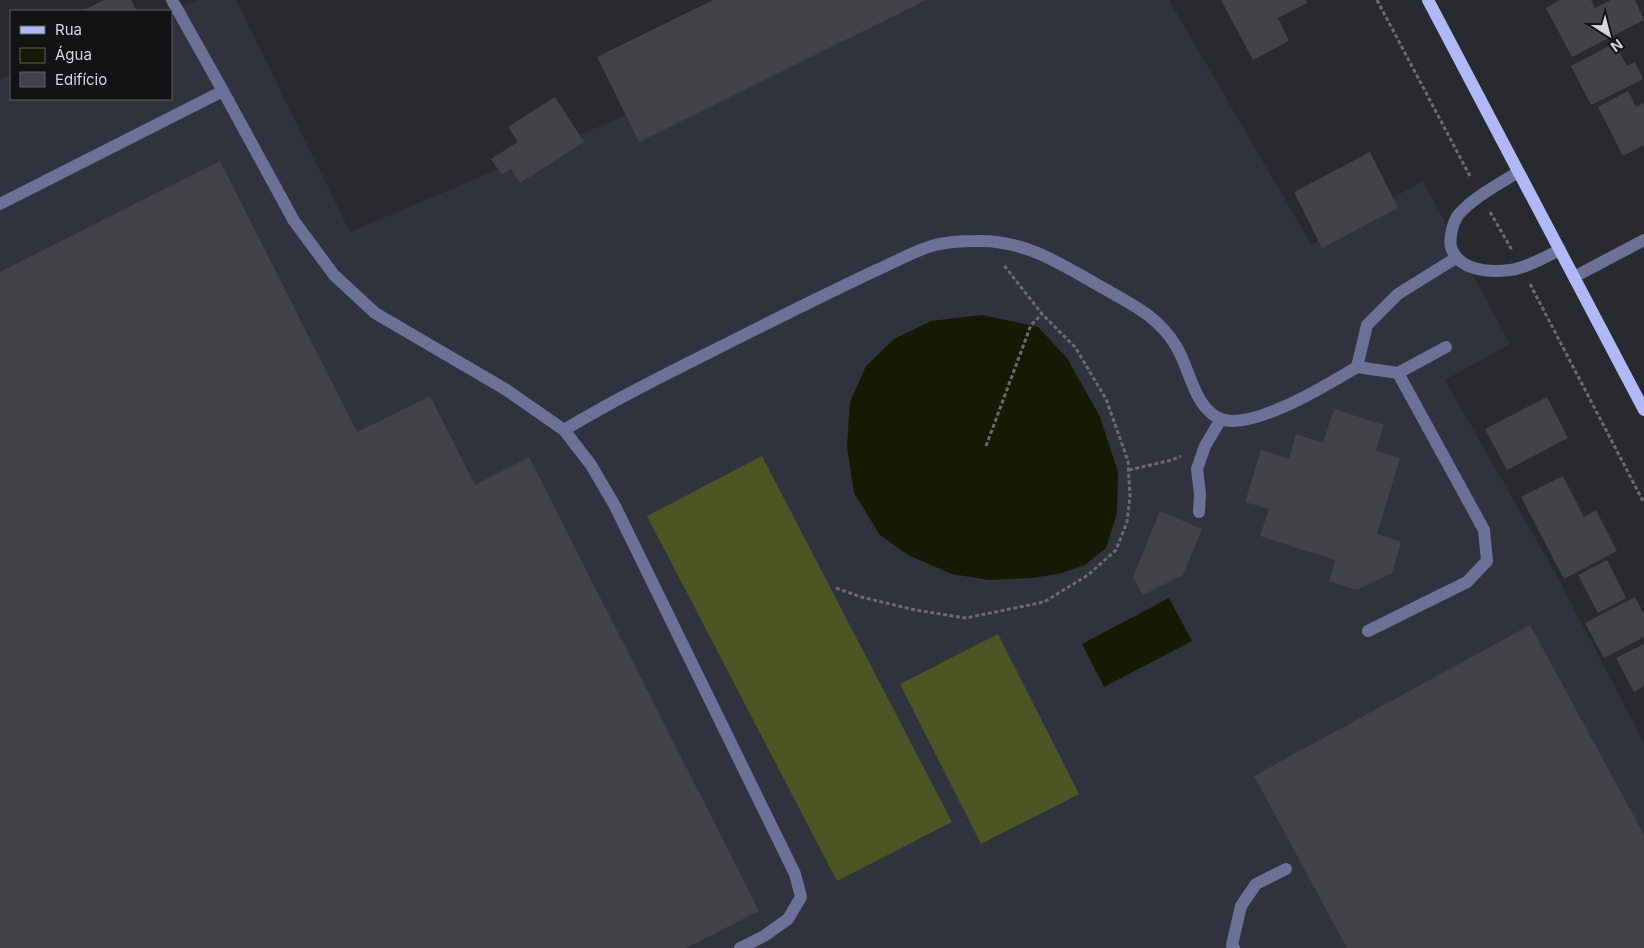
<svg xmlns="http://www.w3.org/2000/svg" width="1644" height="948" font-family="Inter,sans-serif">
<rect width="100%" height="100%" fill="#292a2f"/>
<path fill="#30323d" d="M198,0H236L350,232L898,0H1169L1311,244L1423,181L1510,344L1445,380L1556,574L1644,743V948H0V79L11,75V99H171V11H169Z"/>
<path fill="#4d5525" d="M762,456L952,822L837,881L647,516Z
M998,634L1079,794L981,844L900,684Z"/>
<path fill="#161a02" d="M982,315L1038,327L1067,358L1100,417L1118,472L1117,513L1106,548L1085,565L1062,573L1033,578L989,580L952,574L908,555L880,535L854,493L847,446L850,402L866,366L894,339L931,321Z
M1169,598L1192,641L1104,687L1082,644Z"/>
<path fill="#424348" d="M104,0H131L137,11H82Z
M713,0H926L639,142L597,57Z
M1221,0H1306L1307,3L1278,18L1289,41L1253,60Z
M1560,0H1591L1595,8L1611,0H1635L1644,20L1572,57L1546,8Z
M1615,43L1627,66L1635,62L1643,79L1591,105L1571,66Z
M1628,91L1636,107L1644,103V145L1623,156L1598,107Z
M555,97L584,142L520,183L511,169L502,175L491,159L518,142L508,127Z
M1370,152L1398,208L1322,248L1294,192Z
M220,161L357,432L430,396L475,485L529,457L759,911L686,948H0V272Z
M1547,397L1568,438L1507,470L1485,429Z
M1334,409L1384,425L1376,451L1400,458L1377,534L1401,542L1392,573L1356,590L1329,581L1335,560L1260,536L1269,509L1245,502L1261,450L1289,459L1296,434L1323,443Z
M1563,476L1584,517L1596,510L1617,551L1564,579L1521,497Z
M1160,511L1202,529L1183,575L1143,595L1133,577Z
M1607,560L1626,598L1598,613L1578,575Z
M1635,597L1644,614V637L1604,658L1585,623Z
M1530,625L1644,835V948H1347L1254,776Z
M1644,644V686L1634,692L1616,658Z"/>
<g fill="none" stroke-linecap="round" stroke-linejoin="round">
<path stroke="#6a6b6f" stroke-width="3" stroke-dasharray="4 2.5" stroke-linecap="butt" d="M1377,0L1471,178
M1490,212L1512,250
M1530,284L1644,503
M986,446L1031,325L1042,314
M1129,470L1172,460L1181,456
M836,588L861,597L915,610L966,618L1044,602L1088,575L1116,550L1127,522L1130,497L1128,461L1106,399L1075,347L1042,314L1003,264"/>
<path stroke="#6b7197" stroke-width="12" d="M172,0L223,91L294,221L334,275L375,313L505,389L564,430L591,465L615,506L795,874L801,897L788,919L764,936L740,948
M1518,172C1498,185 1475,196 1459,214C1453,221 1449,238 1451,247C1458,270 1488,273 1510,270C1527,268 1544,257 1560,250
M0,204L223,91
M1574,277L1644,240
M1357,367L1398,373L1484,530L1487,561L1467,582L1368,631
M1398,373L1446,347
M564,430C627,392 693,361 758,328C798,308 838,288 879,269C897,261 916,250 935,245C947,242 963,241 976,241C1025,239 1064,266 1105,289C1133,305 1159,317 1176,346C1190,368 1194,409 1221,419C1253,431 1328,384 1357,367L1367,325L1398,294L1456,258
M1199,512L1200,494L1197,469L1205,446L1221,419
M1234,948L1232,945L1241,906L1256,884L1286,869"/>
<path stroke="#b0b9f8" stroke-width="12" d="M1428,0L1644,410"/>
</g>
<rect x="10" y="10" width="162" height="90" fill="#121315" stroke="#606163"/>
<rect x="20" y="26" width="25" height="8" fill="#b0b9f8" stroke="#606163"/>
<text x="55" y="35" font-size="15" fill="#d5d6d9">Rua</text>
<rect x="20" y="48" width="25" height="15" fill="#161a02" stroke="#606163"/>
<text x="55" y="60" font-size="15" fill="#d5d6d9">Água</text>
<rect x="20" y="72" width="25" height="15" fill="#424348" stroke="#606163"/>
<text x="55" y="85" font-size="15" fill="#d5d6d9">Edifício</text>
<g transform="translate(1609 35) rotate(144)" stroke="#121315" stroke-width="4" paint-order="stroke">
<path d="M0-4L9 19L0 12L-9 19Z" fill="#d5d6d9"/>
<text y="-8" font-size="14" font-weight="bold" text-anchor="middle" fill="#d5d6d9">N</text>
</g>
</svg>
